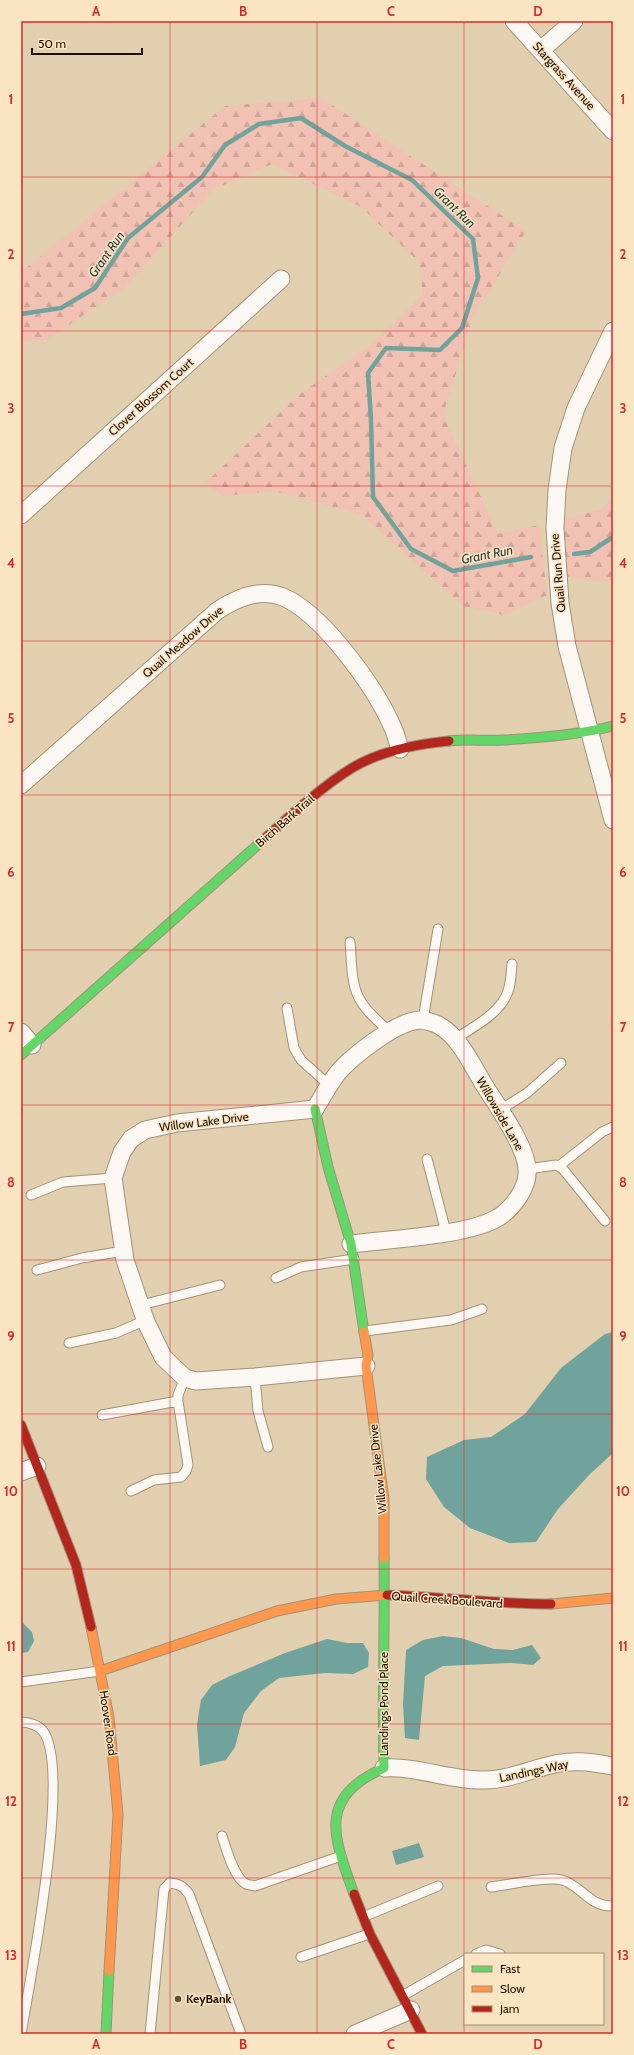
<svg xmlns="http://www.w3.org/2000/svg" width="634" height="2055" font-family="Cabin,sans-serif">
<defs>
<pattern id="forest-firs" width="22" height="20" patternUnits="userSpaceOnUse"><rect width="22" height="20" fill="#f1c1b3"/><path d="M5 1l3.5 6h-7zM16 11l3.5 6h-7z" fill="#cea598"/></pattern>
</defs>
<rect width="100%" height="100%" fill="#e2cfb0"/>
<path fill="url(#forest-firs)" d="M321,98L526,231L473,318L443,415L498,534L539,525L547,595L504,615L463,606L360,514L273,491L223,496L205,483L300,394L372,344L423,294L419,262L361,207L272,164L214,189L123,289L46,340L21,341V269H25L225,106Z
M613,498V578L607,582L563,577L564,519L600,510Z"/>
<path fill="#6fa39c" d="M613,1332V1453L590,1474L558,1509L536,1542L509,1543L470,1528L444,1507L426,1479L427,1457L464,1440L491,1437L525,1414L561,1368L605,1334Z
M21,1621L32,1632L34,1641L28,1652L21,1653Z
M443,1636L461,1638L494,1649L513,1650L532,1645L541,1658L533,1665L512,1663L443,1666L425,1676L419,1740L405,1738L403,1704L406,1650L423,1640Z
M327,1639L347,1643H363L369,1653L368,1667L353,1674L325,1673L279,1678L261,1691L244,1713L235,1747L226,1760L200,1766L197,1726L199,1711L201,1700L212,1685L230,1676L285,1653Z
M419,1843L424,1857L396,1865L392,1851Z"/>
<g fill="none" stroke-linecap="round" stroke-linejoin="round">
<path stroke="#6fa39c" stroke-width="4.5" d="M21,314L61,308L95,288L128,238L202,177L225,145L259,124L301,118L345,146L412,180L473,239L478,278L462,328L440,350L386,348L368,373L371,420L373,497L411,549L453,571L531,557
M574,554L590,552L613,537"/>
<g stroke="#a19279" stroke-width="11">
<path id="lane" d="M350,942C352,961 350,986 362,1003C369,1014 380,1023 390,1032
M287,1008L294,1048L301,1060L330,1086
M423,1020L438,929
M455,1039C472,1028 495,1016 505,998C511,988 511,975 512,964
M500,1110L527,1093L561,1063
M427,1159L446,1232
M559,1166L602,1132L613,1127
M527,1169L556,1165L562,1168L605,1221
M31,1195L63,1182L113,1178
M37,1270L82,1258L123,1251
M276,1278L301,1267L354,1259
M141,1305L220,1285
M365,1331L451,1320L482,1309
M69,1343L116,1333L146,1320
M255,1377L258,1411L268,1447
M102,1415L178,1401
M131,1491L154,1480L181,1477L186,1471L188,1465L178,1401V1395L185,1378
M21,1682L100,1671
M21,1722C28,1722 38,1725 43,1731C72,1769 30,1980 21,2034
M222,1836C226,1848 234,1878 246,1884C248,1885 252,1885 255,1886L341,1856
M491,1887C508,1885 547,1876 562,1880C581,1885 589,1907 613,1906
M363,1917L438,1886
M476,1954L486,1950L500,1954
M301,1957L369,1934
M404,1995L465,1960
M150,2034L164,1889L170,1883C179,1884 183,1886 189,1894L241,2034"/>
</g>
<g stroke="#a19279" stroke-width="19">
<path id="street" d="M514,21L613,131
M541,50L574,21
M613,331L576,408L563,448L557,490L555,528L560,603L567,646L613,820
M21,515L281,279
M21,785L217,611C236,598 260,588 283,597C322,613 375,687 392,726C396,733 397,741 400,749
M21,1032L32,1045
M351,1244C389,1239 469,1236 499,1217C514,1207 529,1186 527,1169C526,1147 500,1110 488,1091C474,1070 462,1039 440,1026C435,1023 425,1020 420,1020C397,1021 357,1053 341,1069C331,1080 323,1096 315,1109L177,1123L145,1130L131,1139L122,1152L113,1178L125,1260L146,1322L163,1357L185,1378L196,1381L255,1377L366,1366
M21,1472L37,1466
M384,1768C417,1766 448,1780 481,1780C507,1781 530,1769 555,1764C575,1759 594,1763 613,1766
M355,2034L411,2010"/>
</g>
<g stroke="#a19279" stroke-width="11">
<path id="fast" d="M449,741C467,739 485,741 504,740C540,738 578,735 613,726
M21,1055L262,841
M315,1109L328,1167L351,1244L364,1332
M354,1894C334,1838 316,1798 384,1768C382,1698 385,1628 384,1558
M106,2034L109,1971"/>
</g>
<g stroke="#a19279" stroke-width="11">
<path id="slow" d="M364,1332L368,1355L366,1366L384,1500V1558
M551,1604L613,1598
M91,1627L109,1717L118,1814L109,1971
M100,1671L277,1611L336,1599L387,1595"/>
</g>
<g stroke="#a19279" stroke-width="11">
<path id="jam" d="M262,841C289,817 321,787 352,768C380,751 417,744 449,741
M21,1425L76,1565L91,1627
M387,1595C442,1597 496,1604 551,1604
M354,1894L370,1934L422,2034"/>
</g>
<use href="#lane" stroke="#fbf8f3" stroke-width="9"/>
<use href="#street" stroke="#fbf8f3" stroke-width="17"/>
<use href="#fast" stroke="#63d668" stroke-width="9"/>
<use href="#slow" stroke="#ff974d" stroke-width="9"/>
<use href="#jam" stroke="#b3261e" stroke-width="9"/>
</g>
<path fill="none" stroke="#d62828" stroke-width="1" stroke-opacity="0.55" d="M170,21V2034M317,21V2034M464,21V2034M21,177H613M21,331H613M21,486H613M21,641H613M21,795H613M21,950H613M21,1105H613M21,1260H613M21,1414H613M21,1569H613M21,1724H613M21,1878H613"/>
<circle fill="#61523e" stroke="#fae4c2" stroke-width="1.5" cx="178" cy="1999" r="4"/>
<g text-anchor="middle" stroke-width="3" stroke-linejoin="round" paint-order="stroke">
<g font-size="12" fill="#1c0f00" stroke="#fae4c2">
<text transform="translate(564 76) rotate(48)" y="4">Stargrass Avenue</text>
<text transform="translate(151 397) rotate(-42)" y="4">Clover Blossom Court</text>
<text transform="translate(558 573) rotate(-95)" y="4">Quail Run Drive</text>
<text transform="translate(183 642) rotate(-41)" y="4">Quail Meadow Drive</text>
<text transform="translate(285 821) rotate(-41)" y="4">Birch Bark Trail</text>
<text transform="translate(500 1114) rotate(60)" y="4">Willowside Lane</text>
<text transform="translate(204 1122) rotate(-7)" y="4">Willow Lake Drive</text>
<text transform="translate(378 1469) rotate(-96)" y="4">Willow Lake Drive</text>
<text transform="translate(447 1600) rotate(4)" y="4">Quail Creek Boulevard</text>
<text transform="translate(384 1704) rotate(-90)" y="4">Landings Pond Place</text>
<text transform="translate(108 1723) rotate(82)" y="4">Hoover Road</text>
<text transform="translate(534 1771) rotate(-12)" y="4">Landings Way</text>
</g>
<g font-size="12" font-weight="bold" fill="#1c0f00" stroke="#fae4c2" text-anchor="start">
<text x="186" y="2003">KeyBank</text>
</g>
<g font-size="13" font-style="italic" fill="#284243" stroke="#fae4c2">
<text transform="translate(455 207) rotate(44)" y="5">Grant Run</text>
<text transform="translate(106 254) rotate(-55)" y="5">Grant Run</text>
<text transform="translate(487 554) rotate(-11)" y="5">Grant Run</text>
</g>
</g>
<rect width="634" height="2055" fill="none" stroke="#fae4c2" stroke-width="44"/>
<rect x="464" y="1953" width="140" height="72" fill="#fae4c2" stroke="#a18f74"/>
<rect x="472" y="1966" width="20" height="6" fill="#63d668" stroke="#a18f74"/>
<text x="500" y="1973" font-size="12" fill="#1c0f00">Fast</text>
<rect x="472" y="1986" width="20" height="6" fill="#ff974d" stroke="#a18f74"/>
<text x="500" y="1993" font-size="12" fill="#1c0f00">Slow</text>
<rect x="472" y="2006" width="20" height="6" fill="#b3261e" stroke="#a18f74"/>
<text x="500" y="2013" font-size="12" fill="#1c0f00">Jam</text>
<path d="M32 48v6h110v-6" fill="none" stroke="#1c0f00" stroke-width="2"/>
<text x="38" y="48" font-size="12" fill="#1c0f00" stroke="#fae4c2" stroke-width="3" paint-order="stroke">50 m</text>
<rect x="22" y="22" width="590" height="2011" fill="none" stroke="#d62828" stroke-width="1.5"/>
<g font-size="13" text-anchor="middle" font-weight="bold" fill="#d62828">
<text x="96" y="16">A</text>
<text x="243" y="16">B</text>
<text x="391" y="16">C</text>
<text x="538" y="16">D</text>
<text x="11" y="104">1</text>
<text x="623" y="104">1</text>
<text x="11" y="259">2</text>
<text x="623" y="259">2</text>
<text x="11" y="413">3</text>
<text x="623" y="413">3</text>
<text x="11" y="568">4</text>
<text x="623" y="568">4</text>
<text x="11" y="723">5</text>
<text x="623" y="723">5</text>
<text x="11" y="877">6</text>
<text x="623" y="877">6</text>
<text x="11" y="1032">7</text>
<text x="623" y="1032">7</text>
<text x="11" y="1187">8</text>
<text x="623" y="1187">8</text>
<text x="11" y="1341">9</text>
<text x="623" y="1341">9</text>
<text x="11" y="1496">10</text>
<text x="623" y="1496">10</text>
<text x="11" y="1651">11</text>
<text x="623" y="1651">11</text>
<text x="11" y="1806">12</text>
<text x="623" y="1806">12</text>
<text x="11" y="1960">13</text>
<text x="623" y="1960">13</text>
<text x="96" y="2049">A</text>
<text x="243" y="2049">B</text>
<text x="391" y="2049">C</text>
<text x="538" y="2049">D</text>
</g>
</svg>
